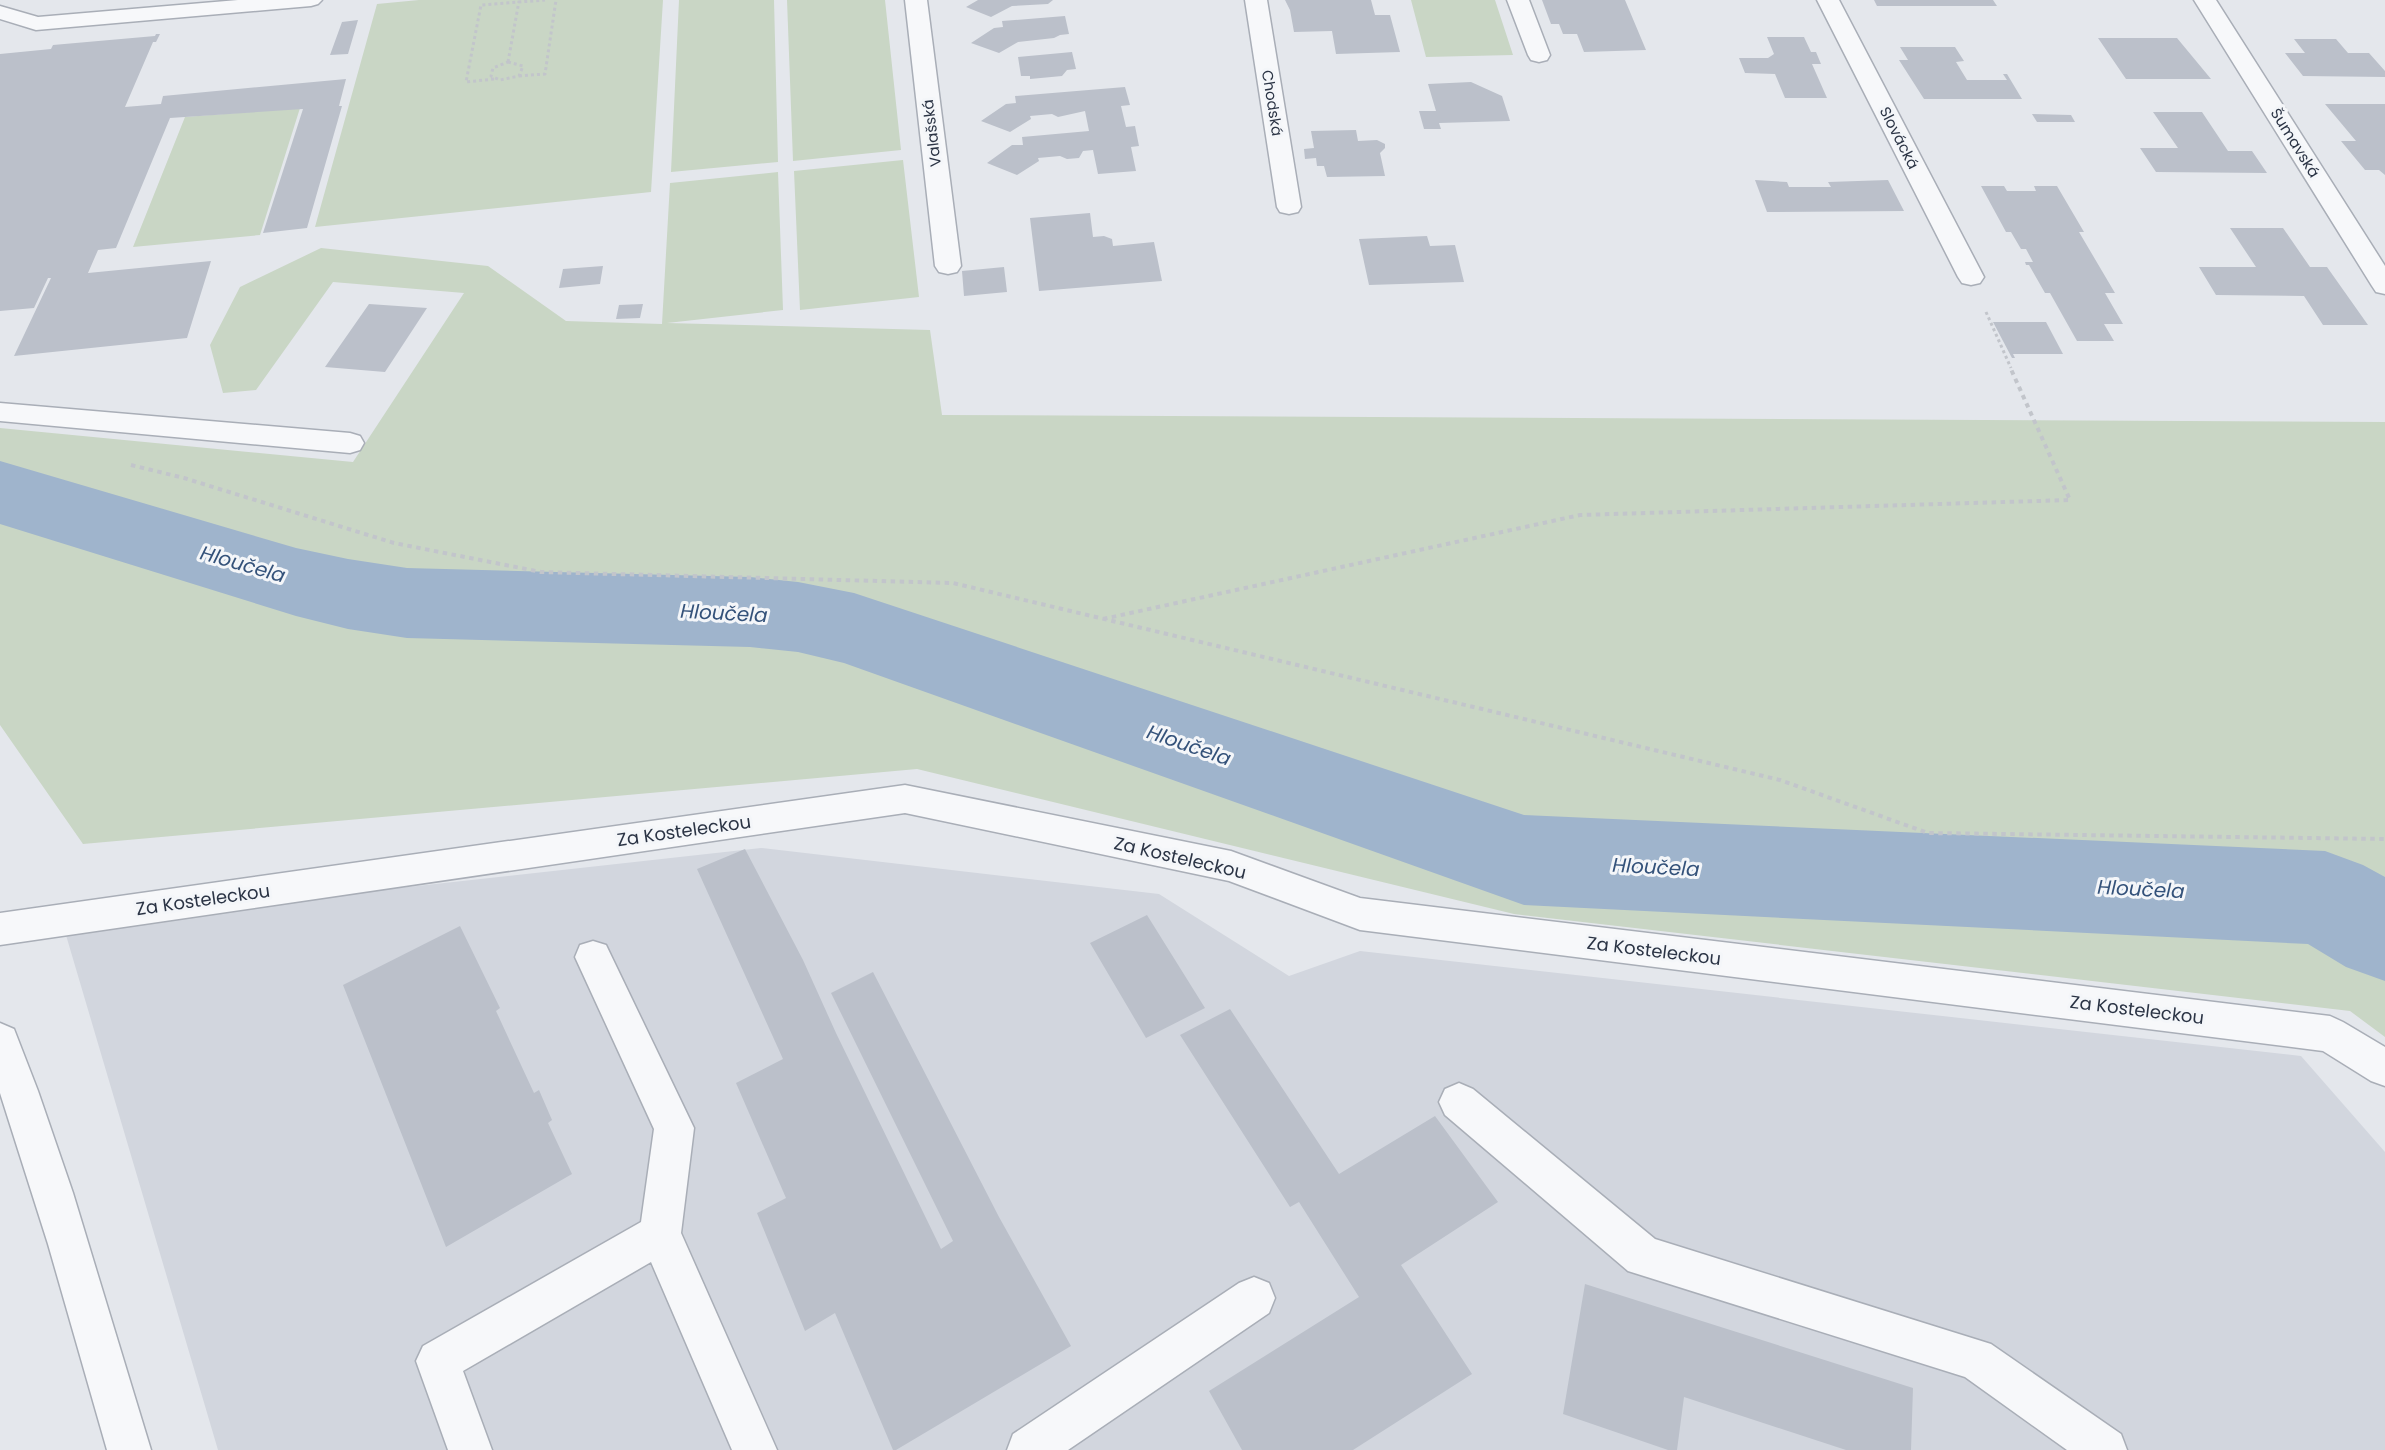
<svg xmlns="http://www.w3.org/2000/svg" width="2385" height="1450" font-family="Poppins,sans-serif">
<rect width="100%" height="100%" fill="#e4e7ec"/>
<path fill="#d2d6de" d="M761,848L1159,894L1289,976L1360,951L2301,1056L2385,1152V1450H218L63,925Z"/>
<path fill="#c9d6c5" d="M419,0H663L651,192L315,227L377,4Z
M679,0H774L778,162L671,172Z
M787,0H885L901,150L793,161Z
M1411,0H1495L1513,55L1426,57Z
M300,108L260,235L133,247L185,117Z
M903,160L919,297L800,310L794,171Z
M778,172L783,310L667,323L930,330L942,415L2385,422V1037L2350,1011L1514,914L917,769L83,844L0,725V428L353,462L464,293L333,282L256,390L223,393L210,345L240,287L321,248L488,266L566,321L662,324L670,183Z"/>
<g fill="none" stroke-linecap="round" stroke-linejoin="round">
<path fill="#9fb4cc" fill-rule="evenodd" d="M0,461L296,548L348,559L407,568L750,577L798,582L854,593L1524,815L2325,851L2363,865L2385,877V981L2346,967L2308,944L1524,905L844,663L798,652L750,647L407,638L348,629L296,616L0,524Z"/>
</g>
<path fill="#bbc0ca" d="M978,0H1053L1048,4L1012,6L991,17L966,7Z
M1285,0H1371L1375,15H1390L1400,52L1336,54L1332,31L1294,32L1290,10Z
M1542,0H1625L1646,50L1584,52L1577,34H1563L1559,24H1551Z
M1874,0H1993L1997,6H1877Z
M1065,16L1069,34L1060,35L1054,38L1018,42L999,53L971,43L994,28L1003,27L1002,21Z
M358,20L348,54L330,55L342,22Z
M156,34H160L156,42H153L125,107L161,104L163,96L346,79L339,106H342L307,228L263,233L303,109L170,118L116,248L98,250L88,273L211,261L187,338L14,356L51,278H48L34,308L0,311V54L51,49L53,45L155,36Z
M1767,37H1804L1811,52H1816L1821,64H1812L1827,98H1785L1775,74L1745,73L1739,58H1768L1774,54Z
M2098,38H2177L2211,79H2126Z
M2294,39H2336L2348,53H2369L2385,71V77L2303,76L2285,53H2305Z
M1900,47H1955L1964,61L1956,62L1967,80H2007L2003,74H2007L2022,99H1924L1899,60H1908Z
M1072,52L1076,69L1067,70L1062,76L1030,79V76H1021L1018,57Z
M1471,82L1502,96L1510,121L1439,123L1441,129H1424L1419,111H1436L1428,84Z
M1125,87L1130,105L1121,106L1126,127L1135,126L1139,146L1131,147L1136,171L1098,174L1093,150L1083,151L1079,158L1067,159L1060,156L1038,158L1039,161L1017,175L987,163L1012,145H1023L1022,137L1089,131L1085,111L1058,117L1052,114L1030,116L1031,119L1010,132L981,121L1006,104L1016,103L1015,96Z
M2325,104H2385V175L2379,170H2365L2341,141H2356Z
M2153,112H2202L2228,151H2252L2267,173L2156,172L2140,148H2178Z
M2032,114L2071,115L2075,122H2037Z
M1356,130L1358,141L1377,140L1385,144V148L1380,153L1385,176L1327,177L1324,166H1317L1316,158L1305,159L1304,149L1314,148L1311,131Z
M1755,180L1787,182L1789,187H1831L1828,182L1888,180L1904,211L1767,212Z
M1981,186H2004L2007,191H2036L2034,186H2057L2084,232H2079L2115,293H2105L2123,324H2104L2114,341H2077L2050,293H2045L2029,265H2026L2025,262H2033L2026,249H2021L2011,232H2006Z
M1090,213L1093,237L1104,236L1112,239L1113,246L1154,242L1162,281L1039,291L1030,218Z
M2230,228H2283L2310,267H2327L2368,325H2323L2304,296L2216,295L2199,267H2256Z
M1427,236L1430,246L1455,245L1464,282L1369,285L1359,239Z
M603,266L600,284L559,288L563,269Z
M1004,267L1007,292L964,296L962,271Z
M369,304L427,308L385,372L325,367Z
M643,304L640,318L616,319L619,305Z
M1993,322H2046L2063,354H2013L2015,358H2012Z
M745,849L803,960L836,1033L941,1249L953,1241L831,993L873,972L999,1217L1071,1346L896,1450H893L835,1313L805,1331L757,1213L786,1198L736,1083L783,1059L697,869Z
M1147,915L1205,1008L1146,1038L1090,943Z
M460,926L500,1008L496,1011L534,1093L539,1090L552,1120L548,1123L572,1174L446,1247L343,985Z
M1230,1009L1339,1174L1435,1116L1498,1202L1401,1265L1472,1374L1353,1450H1242L1209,1391L1359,1297L1299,1202L1290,1207L1180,1035Z
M1585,1284L1913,1388L1911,1450H1846L1684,1397L1677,1450H1668L1563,1414Z"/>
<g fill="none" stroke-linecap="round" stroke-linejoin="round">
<g stroke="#a9aeb7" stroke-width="3">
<path id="minor" d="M238,0H322L318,4L311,6L36,30L0,19V6L38,17Z
M905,0H927L961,266L957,272L948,274L939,272L935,266Z
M1245,0H1267L1301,207L1298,212L1289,214L1280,212L1277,207Z
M1507,0H1529L1550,55L1547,60L1539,62L1531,60L1528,55Z
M1817,0H1839L1984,277L1980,283L1971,285L1962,283L1958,277Z
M2194,0H2216L2385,266V294L2376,292L2372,286Z
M0,403L350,433L360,436L364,443L360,450L350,453L0,421Z
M905,785L1231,851L1360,898L2330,1016L2343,1022L2385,1047V1086L2371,1081L2323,1051L1360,930L1229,881L905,813L0,945V913Z
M593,941L606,945L694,1128L681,1233L777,1450H732L651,1262L463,1371L492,1450H448L416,1361L423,1346L641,1222L654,1129L575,957L580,945Z
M0,1023L14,1029L38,1091L73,1193L151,1450H107L48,1244L0,1093Z
M1459,1083L1473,1089L1655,1239L1991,1344L2121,1434L2127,1450H2067L1965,1377L1628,1271L1445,1115L1439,1102L1445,1089Z
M1254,1277L1269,1283L1275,1298L1269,1313L1068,1450H1007L1013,1434L1239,1283Z"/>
</g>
<path stroke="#c2c5cb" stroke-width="3" stroke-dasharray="3 3" stroke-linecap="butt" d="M508,62L523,66L519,76L500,80L491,76L493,68Z
M508,62L519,1
M519,76L545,74L556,0
M494,79L466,82L481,5L545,0
M1986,312L2011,368"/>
<path stroke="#c2c5cb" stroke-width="4" stroke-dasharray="4.5 4.5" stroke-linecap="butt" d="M131,465L184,478L394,543L541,572L953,583L1780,780L1928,833L2385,839
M1103,619L1580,515L2070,500L2010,367"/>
<use href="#minor" fill="#f7f8fa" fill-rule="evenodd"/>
</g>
<g text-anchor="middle" stroke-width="6" stroke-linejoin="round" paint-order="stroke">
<g font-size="15" fill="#2b3445" stroke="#f4f6f9">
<text transform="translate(1272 103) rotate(81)" y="5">Chodská</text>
<text transform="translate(932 133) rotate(-97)" y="5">Valašská</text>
<text transform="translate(1899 138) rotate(63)" y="5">Slovácká</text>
<text transform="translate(2295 143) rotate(58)" y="5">Šumavská</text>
</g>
<g font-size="18" fill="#2b3445" stroke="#f4f6f9">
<text transform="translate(684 831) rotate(-8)" y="6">Za Kosteleckou</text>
<text transform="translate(1180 858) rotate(13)" y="6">Za Kosteleckou</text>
<text transform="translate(203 900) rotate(-8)" y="6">Za Kosteleckou</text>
<text transform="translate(1654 951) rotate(7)" y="6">Za Kosteleckou</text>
<text transform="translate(2137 1010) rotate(7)" y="6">Za Kosteleckou</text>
</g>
<g font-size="20" font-style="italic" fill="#34527a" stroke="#f4f6f9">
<text transform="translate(243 564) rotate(16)" y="7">Hloučela</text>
<text transform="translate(724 613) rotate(3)" y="7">Hloučela</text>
<text transform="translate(1189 745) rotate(19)" y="7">Hloučela</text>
<text transform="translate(1656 867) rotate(3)" y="7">Hloučela</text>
<text transform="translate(2141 889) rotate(3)" y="7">Hloučela</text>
</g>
</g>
</svg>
